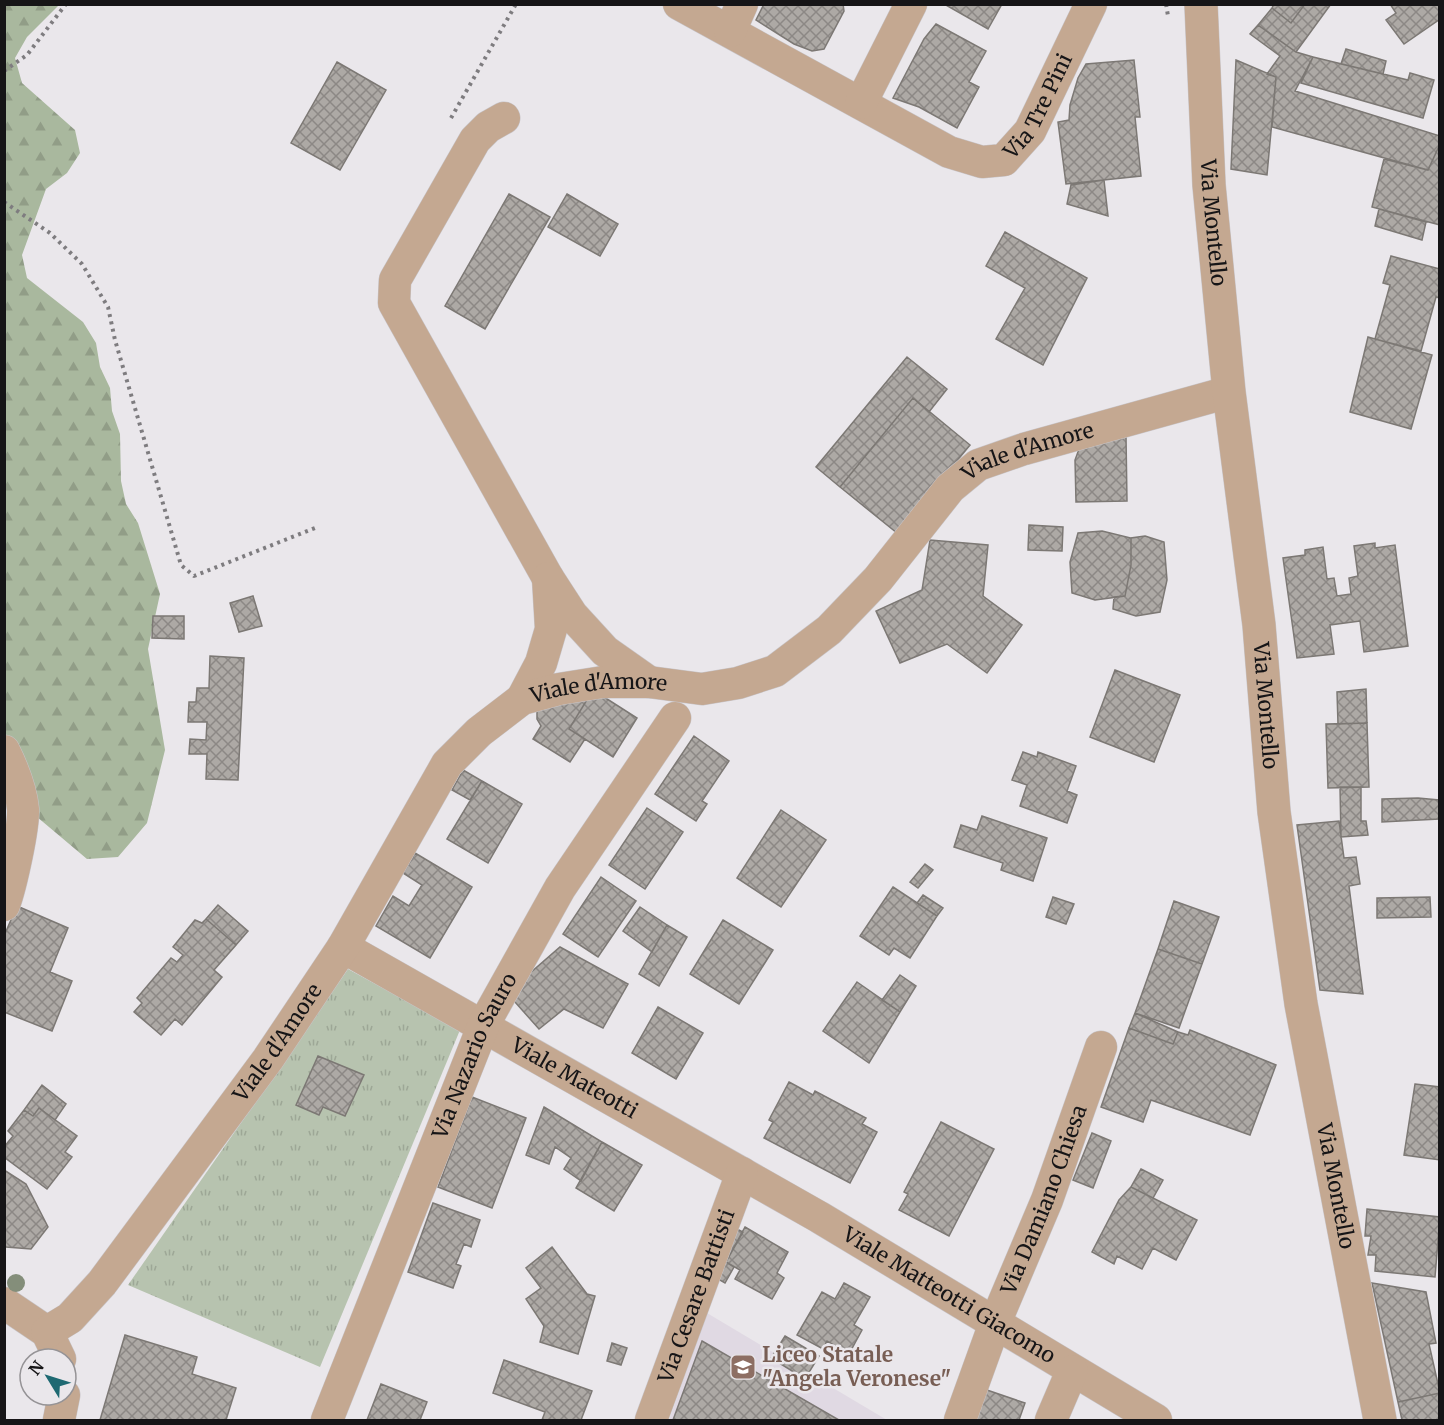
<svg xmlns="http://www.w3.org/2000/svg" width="1444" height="1425" font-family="Merriweather,serif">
<defs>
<pattern id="grass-tufts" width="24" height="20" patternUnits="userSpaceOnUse" patternTransform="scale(1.5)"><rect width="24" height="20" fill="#b7c3af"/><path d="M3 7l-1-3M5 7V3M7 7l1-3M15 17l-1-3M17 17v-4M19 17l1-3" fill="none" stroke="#9da796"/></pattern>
<pattern id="forest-firs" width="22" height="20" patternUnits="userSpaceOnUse" patternTransform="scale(1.5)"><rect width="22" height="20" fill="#a9b89e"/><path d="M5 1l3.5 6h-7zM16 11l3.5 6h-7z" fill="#919d87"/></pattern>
<pattern id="building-cross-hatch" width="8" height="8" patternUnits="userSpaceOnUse" patternTransform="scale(1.5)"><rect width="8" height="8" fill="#ada9a5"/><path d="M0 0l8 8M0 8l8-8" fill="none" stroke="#8c8885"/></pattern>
</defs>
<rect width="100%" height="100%" fill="#eae7eb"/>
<path fill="#e0d9e3" d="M707,1313L887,1420H669Z"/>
<path fill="url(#grass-tufts)" d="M348,969L460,1030L320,1367L128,1285Z"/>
<path fill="url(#forest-firs)" d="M5,5H59L27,37L15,58L22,83L75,130L80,153L67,173L46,189L22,255L27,278L83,322L96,343L100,367L110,388L112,411L120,434L121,481L126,504L138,523L160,594L148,649L165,750L147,823L118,857L87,859L5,790Z"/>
<path fill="url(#building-cross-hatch)" stroke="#7c7874" stroke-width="1.5" d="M764,4H843L844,11L824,49L812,51L794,44L756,20Z
M944,4H1002L988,29Z
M1274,4H1305L1291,23L1272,8Z
M1305,4H1331L1296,52L1258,25L1272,8L1291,23Z
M1390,4H1440V19L1404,44L1386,20L1396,13Z
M936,24L986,51L969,82L979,87L957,128L919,107L893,98L924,39Z
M1258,25L1296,52L1313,57L1295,91L1440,136V144L1428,170L1272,127L1276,77L1267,74L1280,56L1250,34Z
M1346,49L1386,61L1383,74L1341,64Z
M1313,57L1408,80L1410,73L1434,80L1423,118L1301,83Z
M1134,60L1140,117H1135L1141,176L1066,184L1058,122L1069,120L1070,105L1078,78L1086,64Z
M1236,60L1276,77L1267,175L1231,169Z
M337,62L386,90L340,170L291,143Z
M1440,144V225L1372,207L1384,159L1428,170Z
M1104,180L1108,216L1067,204L1071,185Z
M509,194L550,217L485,329L445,306Z
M567,194L618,224L600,256L548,227Z
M1379,209L1426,222L1422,240L1375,226Z
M1005,232L1087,278L1043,365L996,339L1025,288L986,266Z
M1391,256L1440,269V298L1436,297L1421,351L1375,339L1390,285L1383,283Z
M1368,337L1432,355L1411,429L1350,412Z
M907,357L947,389L929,412L913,398L840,487L816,467Z
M913,398L970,445L897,533L840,487Z
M1126,436L1127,501L1076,502L1075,460L1079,449Z
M1029,525L1063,527L1062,551L1028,550Z
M1102,531L1131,538V565L1125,596L1095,600L1072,593L1070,562L1078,533Z
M1145,536L1164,542L1167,580L1160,612L1136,616L1113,609L1114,597L1125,596L1131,565V538Z
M930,540L988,545L983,596L1022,625L987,673L947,644L900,663L876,611L922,590Z
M1375,543V548L1395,545L1408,646L1364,652L1360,621L1330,625L1334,654L1297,658L1283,558L1305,555V550L1323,547L1327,579L1334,578L1337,596L1351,594L1349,578L1358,576L1354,546Z
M253,596L262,626L239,632L230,603Z
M153,616H184V639L152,638Z
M210,656L244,658L238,780L206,779L207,754H189L190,739L206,740L207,722H188L189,702H196L197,688H209Z
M1115,670L1180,695L1154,762L1090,737Z
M1366,689L1367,723L1338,724L1337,692Z
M593,690L569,729L585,739L570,762L533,739L541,726L537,719V712L542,707Z
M593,690L637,718L613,757L569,729Z
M1367,723L1369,787L1328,788L1326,724Z
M694,736L729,761L702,801L707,804L696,821L655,794Z
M1023,752L1037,757L1038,752L1076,766L1067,791L1077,795L1067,823L1020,806L1027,785L1012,780Z
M463,770L482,781L470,800L452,790Z
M482,781L522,804L488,863L447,839Z
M1340,787H1361V821H1366L1368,835L1341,837Z
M1418,798L1439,800V819L1382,822V799Z
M647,808L683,832L645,889L609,865Z
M781,810L826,840L781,907L737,878Z
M982,816L1047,838L1033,881L1001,870L1003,863L954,847L961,825L977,830Z
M1339,821L1344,858L1356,857L1360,884L1349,886L1363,994L1320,990L1297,825Z
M415,853L472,887L430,958L376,926L393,896L409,906L422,885L403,873Z
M925,864L933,870L918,888L910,882Z
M601,877L636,901L598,957L563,934Z
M893,887L937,916L910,958L894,948L889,955L860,936Z
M923,895L943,908L937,916L917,903Z
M1053,897L1074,904L1066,924L1046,917Z
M1430,897L1431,917L1377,918V898Z
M1174,901L1219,917L1202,964L1158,949Z
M218,905L248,931L236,945L206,919Z
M17,906L68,928L50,972L72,981L52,1031L4,1012V936Z
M640,907L667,925L652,952L623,931Z
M206,919L236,945L214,970L222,977L182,1025L175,1019L161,1035L134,1012L142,1003L137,998L171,958L177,962L183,955L173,947L195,920L202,923Z
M723,920L773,950L739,1004L690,974Z
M667,925L687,937L659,986L639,974Z
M560,947L628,984L603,1028L564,1009L539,1029L507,993Z
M1158,949L1202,964L1179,1028L1135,1013Z
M900,975L916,986L900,1012L882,1000Z
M857,982L900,1012L869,1063L823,1031Z
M658,1007L703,1033L676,1079L632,1053Z
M1135,1013L1178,1032L1173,1044L1129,1028Z
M1129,1028L1173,1044L1178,1032L1188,1035L1190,1030L1276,1065L1250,1135L1151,1100L1143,1122L1101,1107Z
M318,1056L364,1075L345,1116L323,1107L319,1115L296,1105Z
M789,1082L813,1095L815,1091L866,1118L862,1124L877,1132L850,1183L764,1138L773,1122L769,1120Z
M1415,1084L1440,1087V1160L1404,1155Z
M42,1085L66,1104L55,1120L39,1108L33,1116L24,1110Z
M472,1097L526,1118L492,1208L438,1187Z
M544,1107L602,1142L581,1181L564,1169L571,1158L555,1147L549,1164L526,1155Z
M39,1108L77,1136L65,1152L72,1157L47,1189L4,1157V1147L13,1136L8,1131L24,1110L33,1116Z
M941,1122L994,1149L949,1236L899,1210L908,1194L904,1192Z
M1092,1133L1111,1141L1093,1188L1073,1180Z
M602,1142L642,1165L614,1211L576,1188Z
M1141,1169L1163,1180L1153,1198L1131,1187Z
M4,1170L26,1184L48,1227L31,1249L6,1247L4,1244Z
M1131,1187L1197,1220L1176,1260L1153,1248L1142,1269L1117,1256L1114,1264L1092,1252L1119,1200Z
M433,1203L480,1220L471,1247L464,1244L456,1264L461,1266L453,1288L408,1272Z
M1367,1209L1440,1217L1435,1277L1375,1271L1376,1255H1368L1371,1236H1365Z
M729,1225L743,1232L726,1262L734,1267L725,1283L711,1275Z
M745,1227L788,1252L777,1273L784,1278L772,1299L735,1279L740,1270L726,1262Z
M552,1247L587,1294L595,1296L578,1354L540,1342L544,1326L526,1299L541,1288L526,1268Z
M844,1283L870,1297L854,1325L862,1330L849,1354L827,1341L823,1349L797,1335L822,1292L835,1299Z
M1372,1283L1426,1292L1436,1343L1429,1344L1440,1393L1398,1402Z
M125,1335L197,1357L192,1374L236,1388L226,1420H100Z
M785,1336L819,1356L805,1379L771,1358Z
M702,1341L839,1420H673Z
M612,1343L627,1348L621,1365L607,1361Z
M504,1360L592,1391L581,1420H542L545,1412L493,1393Z
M381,1384L427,1402L420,1420H367Z
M984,1389L1025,1403L1019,1420H973Z
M1440,1393V1420H1402L1398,1402Z"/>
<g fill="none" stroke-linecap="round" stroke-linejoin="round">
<g stroke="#c8c5c9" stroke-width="33">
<g id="minor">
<path id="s1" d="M679,4L949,152L982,162L1004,160L1030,131L1091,4"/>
<path d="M730,31L742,4"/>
<path d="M861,103L911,4"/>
<path d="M504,118L488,127L475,140L395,280L394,303L548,578"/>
<path d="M522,699L541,663L551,629L548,578L572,615L605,651L649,682"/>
<path d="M4,751C13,769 21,789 23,809C24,827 11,886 4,905"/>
<path id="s2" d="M343,947L819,1217L1156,1420"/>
<path d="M4,1303L47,1332L60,1359"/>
<path id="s3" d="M47,1332L70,1318L102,1283L268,1059L343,947L447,764L479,732L522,699L559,689L603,682H649L702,689L738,683L775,671L829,630L878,579L950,488L978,465L1024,449L1229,392"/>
<path d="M59,1420L64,1395"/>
<path id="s4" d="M327,1420L484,1024L560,888L675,718"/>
<path id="s5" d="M651,1420L742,1173"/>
<path id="s6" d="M960,1420L995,1323L1047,1200L1101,1047"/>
<path d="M1051,1420L1072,1371"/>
</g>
</g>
<g stroke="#c8c5c9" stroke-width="34">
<g id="tertiary">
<path id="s7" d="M1201,4L1209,185L1229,392L1259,625L1274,812L1301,1004L1380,1420"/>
</g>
</g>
<path stroke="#7e7c7f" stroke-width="4" stroke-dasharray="3 4.5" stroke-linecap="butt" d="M1166,4L1168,16
M4,71L27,55L66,4
M451,118L516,4
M4,202L50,233L82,264L108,307L115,340L181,565L194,576L315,528"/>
<use href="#minor" stroke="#c4a891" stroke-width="32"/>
<use href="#tertiary" stroke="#c4a891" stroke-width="33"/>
</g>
<circle fill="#848e7a" cx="16" cy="1283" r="9"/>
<defs>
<g id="school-square" transform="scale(1.35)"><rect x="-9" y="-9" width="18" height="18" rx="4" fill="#8d6e63" stroke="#eae7eb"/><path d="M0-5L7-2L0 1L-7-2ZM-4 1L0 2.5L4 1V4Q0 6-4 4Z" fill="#fff"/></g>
</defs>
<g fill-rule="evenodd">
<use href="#school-square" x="743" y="1367"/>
</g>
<g text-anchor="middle" stroke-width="5" stroke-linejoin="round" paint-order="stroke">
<g font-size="21" fill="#161517" stroke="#eae7eb">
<text dy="7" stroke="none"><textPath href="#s1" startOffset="429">Via Tre Pini</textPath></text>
<text dy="7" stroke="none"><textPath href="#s7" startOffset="219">Via Montello</textPath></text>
<text dy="7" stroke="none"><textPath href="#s3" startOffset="1398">Viale d'Amore</textPath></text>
<text dy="7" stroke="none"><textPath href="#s3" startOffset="876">Viale d'Amore</textPath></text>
<text dy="7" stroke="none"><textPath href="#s7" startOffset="705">Via Montello</textPath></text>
<text dy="7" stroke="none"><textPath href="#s3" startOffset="372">Viale d'Amore</textPath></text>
<text dy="7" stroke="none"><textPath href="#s4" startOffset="393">Via Nazario Sauro</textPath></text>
<text dy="7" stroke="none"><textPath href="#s2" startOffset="266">Viale Mateotti</textPath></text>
<text dy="7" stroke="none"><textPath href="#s7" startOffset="1191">Via Montello</textPath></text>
<text dy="7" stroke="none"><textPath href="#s6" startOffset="236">Via Damiano Chiesa</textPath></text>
<text dy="7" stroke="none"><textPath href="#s5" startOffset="132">Via Cesare Battisti</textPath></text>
<text dy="7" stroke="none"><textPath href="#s2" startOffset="699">Viale Matteotti Giacomo</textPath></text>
</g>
<g font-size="21" font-weight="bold" fill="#785e54" stroke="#eae7eb" text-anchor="start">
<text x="762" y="1362">Liceo Statale<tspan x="762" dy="24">"Angela Veronese"</tspan></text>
</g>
</g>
<rect width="1444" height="1425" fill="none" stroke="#161517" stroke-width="12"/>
<g transform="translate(48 1377) rotate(308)"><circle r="28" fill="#eae7eb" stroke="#959396" stroke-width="1.5"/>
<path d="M0-4.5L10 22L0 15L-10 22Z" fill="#1e6972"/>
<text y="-9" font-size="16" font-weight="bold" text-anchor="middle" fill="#161517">N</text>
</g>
</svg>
